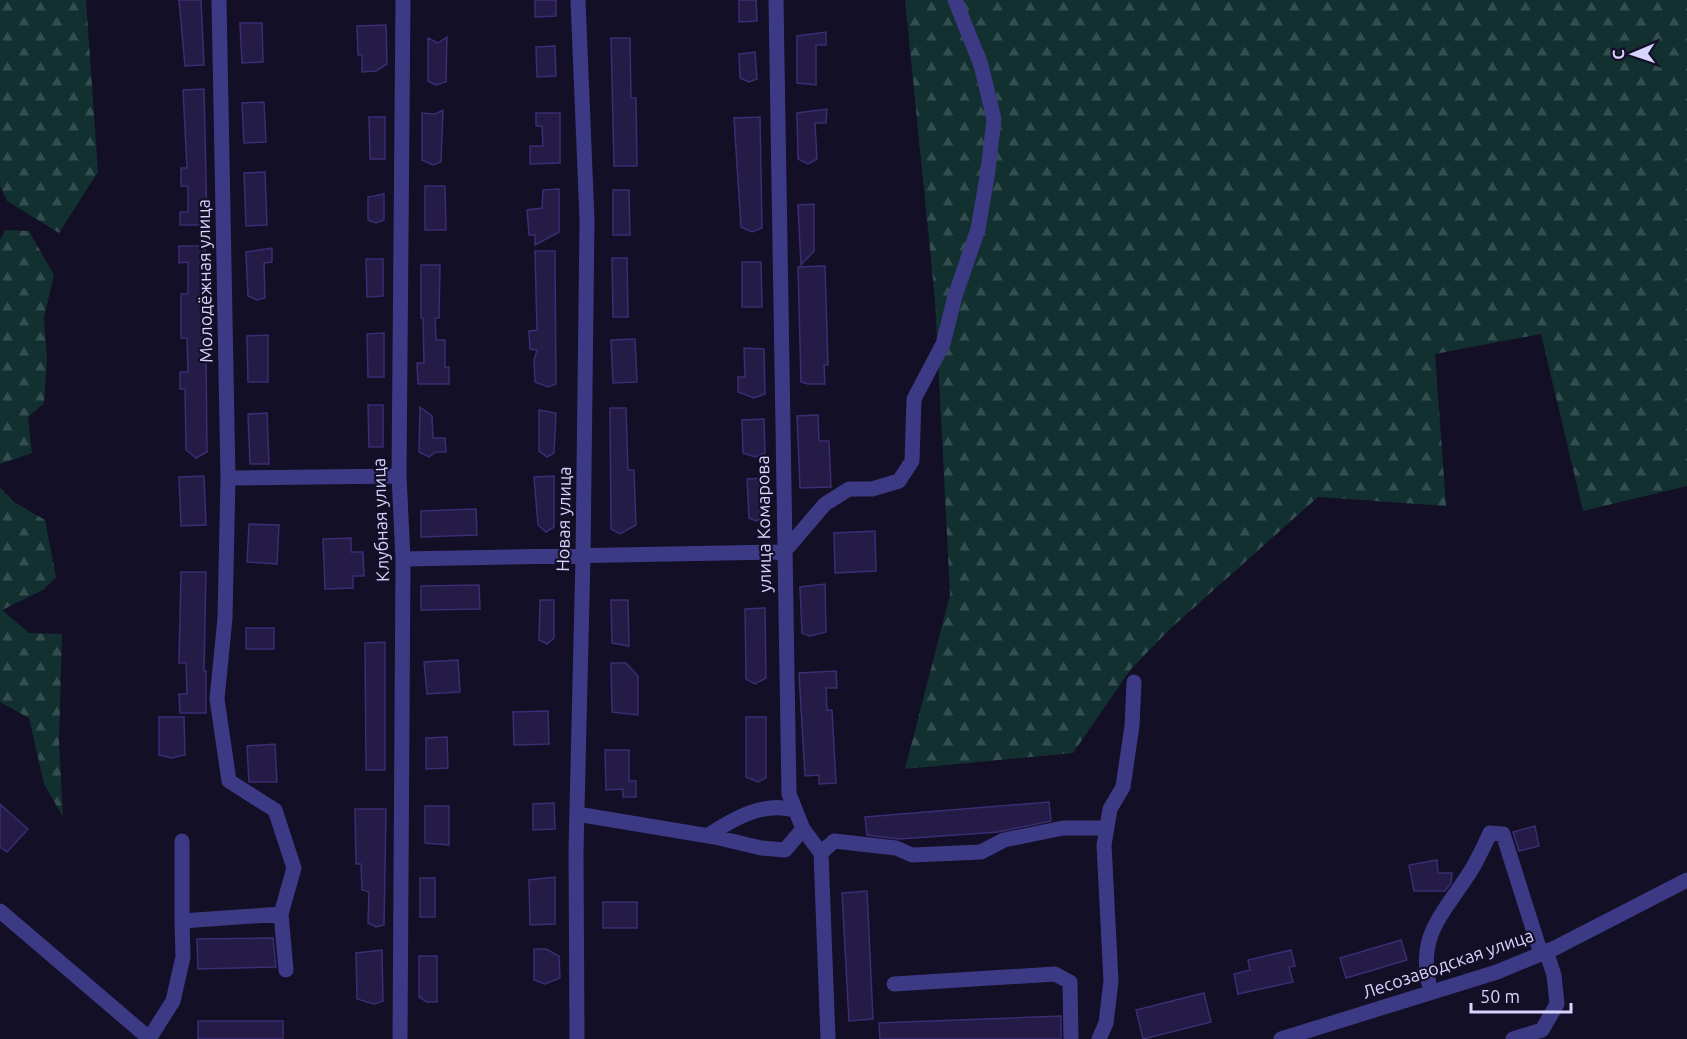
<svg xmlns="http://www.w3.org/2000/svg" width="1687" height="1039" font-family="Ubuntu,sans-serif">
<defs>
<pattern id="forest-firs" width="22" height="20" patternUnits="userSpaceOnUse" patternTransform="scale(1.5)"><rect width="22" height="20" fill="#12302f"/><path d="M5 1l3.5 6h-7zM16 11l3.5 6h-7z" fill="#344d4e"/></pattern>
</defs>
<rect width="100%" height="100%" fill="#130f26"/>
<path fill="url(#forest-firs)" d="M0,0H86L98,172L59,233L7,201L0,186Z
M905,0H1687V486L1583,511L1541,334L1435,354L1446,506L1318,497L1171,628L1131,669L1073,753L905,769L950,595L935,300Z
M5,230L29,231L54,275L44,317L47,359L44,403L28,417L32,453L0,464V240Z
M0,487L14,502L45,520L56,577L43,590L2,610L29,633L62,634L59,741L63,817L44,784L29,718L0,702Z"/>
<path fill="#241b47" stroke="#3b2d73" stroke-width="1.5" d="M179,0H201L204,65L185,66Z
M535,0H556V16L535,17Z
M739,0H756L757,21L739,22Z
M240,23H262L263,62L242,63Z
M386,25L387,64L376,71L362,72V55H358L357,26Z
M826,32V45H816V85L797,83V36Z
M447,37L446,82L436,85L428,81V38L438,43Z
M611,38H630L631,98H636L637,166H614Z
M555,46L556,76L537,77L536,47Z
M755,52L757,79L749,82L740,78L739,54Z
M204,89L207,225H180V212H188V186H181V168H187L183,90Z
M264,102L266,142L244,143L242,103Z
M827,109L826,123H815L817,159L808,164L798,159L797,113Z
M443,110L441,162L433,165L422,160V113L435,114Z
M536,113H560V163L530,164V146H543L542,126H536Z
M369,117H385V159H370Z
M760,117L762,228L752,232L741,227L734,118Z
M265,172L267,225L246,226L244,173Z
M425,186H445L446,230H425Z
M559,189V232L535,245V235H529L527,210L542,208L543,190Z
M613,190H629L630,235H613Z
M384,194V220L376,223L368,220V197Z
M814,204V251L801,265L798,205Z
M179,246H205L207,452L196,458L186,450L185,389H180V372H188L187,338H181V294H188V262L179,263Z
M272,248V262L264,263L265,298L257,300L248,296L246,252Z
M535,251H555L556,384L548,387L535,382L534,360L537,350L530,349L529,331L537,330Z
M612,258H627L628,317H613Z
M366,259H383V296L367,297Z
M742,262H761L762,307H742Z
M421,265H440L439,318H435L436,340H445V367H449V384H418L417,363H424L423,318H421Z
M825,266L828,365H824L825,384H808L801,382L798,267Z
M384,333V377H368L367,334Z
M268,335V382H248L247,336Z
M635,339L637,382L613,383L611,340Z
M744,348L764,349L765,394L754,398L738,392V377H745Z
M368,405H383V447H369Z
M420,407L432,416L433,438H445L446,452H436L429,457L419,452Z
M610,408H626L628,470H634L636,525L620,534L611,529Z
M539,410L556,413L554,453L547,457L539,451Z
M267,413L269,464H250L248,414Z
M818,415L819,441H829L831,487L800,488L797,416Z
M764,419L765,453L755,457L743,453L742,420Z
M204,476L206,525L181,526L179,477Z
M554,476V527L546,532L538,525L534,477Z
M763,478L765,517L756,521L749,518L747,479Z
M476,509L477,535L421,537V511Z
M249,524L279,525L277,564L247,562Z
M875,531L876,571L835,573L834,533Z
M351,538V552H363L364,576H353V588L325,589L323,539Z
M181,572H206L204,671H206V713H180L179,694H187L186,663H179Z
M825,584L826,632L810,636L802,633L800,587Z
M479,585L480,609L421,610V586Z
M540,600H554V638L547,644L539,640Z
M611,600H628L629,646L612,643Z
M765,608L766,678L755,684L746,679L745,609Z
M246,628H274V649H246Z
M385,642V770H366L365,643Z
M458,660L460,692L427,694L424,662Z
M611,663H626L638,676V715L612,712Z
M836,671L837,688H826L827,710H832L836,783L819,784V775L805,776L799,673Z
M548,711L549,744L514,745L513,712Z
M159,717H184L185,755L171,758L159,755Z
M746,717H766V778L758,782L746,777Z
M447,737L448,768L426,769V738Z
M275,744L277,782H249L247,746Z
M605,750H629V781H636V797H623V789L606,790Z
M1049,802L1051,821L998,832L899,839L867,835L865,817Z
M554,803L555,829L533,830V804Z
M0,804L28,829L7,852L0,847Z
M425,806H449V845L425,843Z
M355,809H386L384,925L376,927L368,923L369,892L362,890L361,864H356Z
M1535,826L1539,846L1519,851L1513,832Z
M1437,860L1438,873H1452L1451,883L1445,891H1414L1409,865Z
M555,877V924L530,925L529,880Z
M420,878H435V917H420Z
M867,891L873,1019L849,1021L842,893Z
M603,902H637V928H603Z
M273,938L276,967L198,969L197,939Z
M1401,940L1407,960L1346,978L1340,958Z
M534,949H546L559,956L560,978L545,984L534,980Z
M382,950L383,1001L374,1004L357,999L356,953Z
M1291,950L1295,966L1289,967L1293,982L1238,994L1234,974L1250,970L1248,960Z
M419,956H437V1002H427L419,997Z
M1204,993L1211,1022L1143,1039L1136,1010Z
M1061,1016V1039H880L879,1023Z
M198,1021H283V1039H198Z"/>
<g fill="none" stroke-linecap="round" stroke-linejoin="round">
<path stroke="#3d3a85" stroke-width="15" d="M219,0L228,478L225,618L217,699L229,781L275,810L294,868L281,914L286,970
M776,0L789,794L803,829L821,853L828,1039
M228,478L399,476
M403,559L784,552L825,504L849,489H872L899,481L912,461L914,399L943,344L955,296L978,229L988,171L994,119L981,65L955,0
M577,814L715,837L761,848L785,850L803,829
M707,836C733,819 763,801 794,810
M821,853L834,841L896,848L912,855L981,852L1004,840L1063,828H1107
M0,911L150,1039
M182,921V841
M894,984L1055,974L1070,982L1071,1039
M1431,992C1416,939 1439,919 1466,878C1476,864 1483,848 1490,833L1503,834L1541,954
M149,1039L173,1001L183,957L182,921L281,914
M400,1039L403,559L399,476L403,0
M577,1039L576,851L583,557L587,220L578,0
M1099,1039L1106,1023L1111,981L1104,845L1110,809L1123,787L1132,726L1134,682
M1281,1039L1497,972L1555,948L1687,880
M1513,1039L1542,1030L1557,1004L1554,975L1546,951"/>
</g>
<g text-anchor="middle" stroke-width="4.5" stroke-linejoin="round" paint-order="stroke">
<g font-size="18" fill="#d9d4ff" stroke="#130f26">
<text transform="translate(205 281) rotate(-91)" y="6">Молодёжная улица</text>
<text transform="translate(564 519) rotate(-89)" y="6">Новая улица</text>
<text transform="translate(381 520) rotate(-92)" y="6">Клубная улица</text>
<text transform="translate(764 524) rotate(-91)" y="6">улица Комарова</text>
<text transform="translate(1448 964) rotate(-19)" y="6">Лесозаводская улица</text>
</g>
</g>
<g transform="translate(1633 54) rotate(268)" stroke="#130f26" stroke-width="4.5" paint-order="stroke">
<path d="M0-4.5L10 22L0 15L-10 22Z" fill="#d9d4ff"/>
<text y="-9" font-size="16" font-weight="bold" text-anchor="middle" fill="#d9d4ff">С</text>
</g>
<path d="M1471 1003v9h100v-9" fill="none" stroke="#d9d4ff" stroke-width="3"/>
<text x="1480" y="1003" font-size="18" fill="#d9d4ff" stroke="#130f26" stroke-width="4.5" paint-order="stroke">50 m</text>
</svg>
